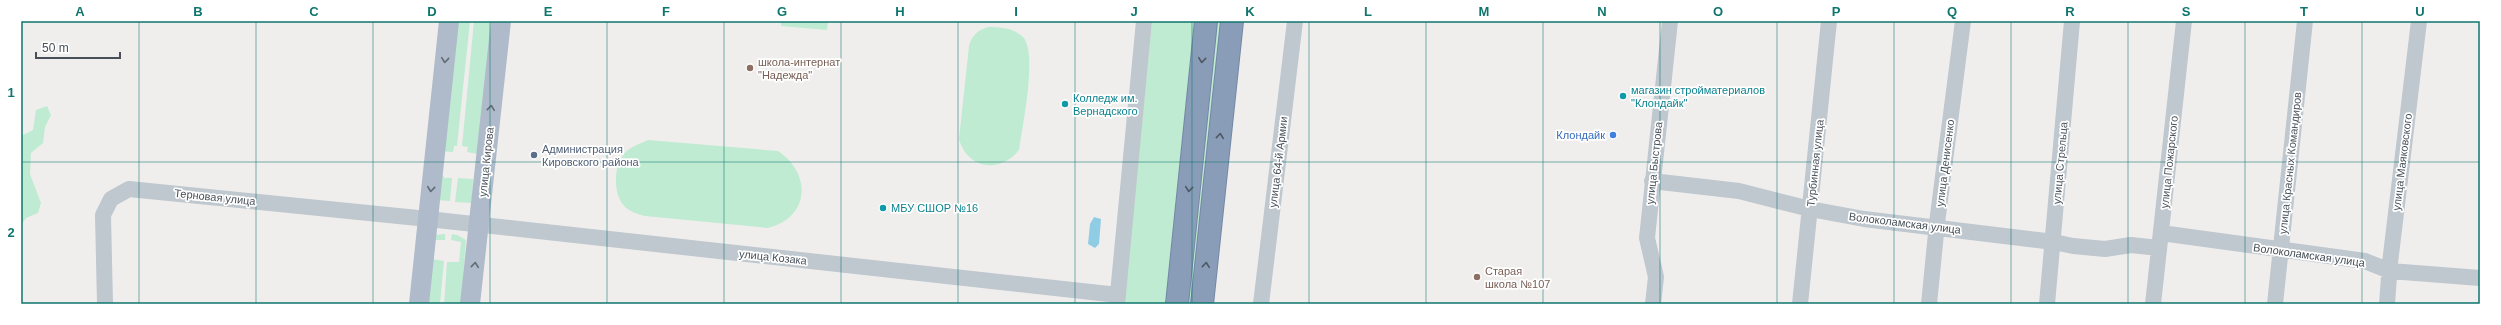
<svg xmlns="http://www.w3.org/2000/svg" width="2501" height="325" font-family="Arial,sans-serif">
<rect width="100%" height="100%" fill="#f0eeed"/>
<path fill="#bfebd2" d="M454,21H470L457,146H454L453,152L439,151Z
M474,21H492L478,154L467,152L468,147L462,146Z
M781,21H828L827,30L781,26Z
M1152,21H1198L1168,304H1124Z
M1216,21H1222L1192,304H1186Z
M988,27C1000,27 1014,28 1023,37C1038,52 1022,128 1019,150C1000,174 967,169 959,139L969,46C972,35 977,31 988,27Z
M47,106L51,115L45,127L43,143L31,153L30,174L41,203L38,213L26,218L21,225V136L33,130L36,110Z
M648,140L778,151C812,173 810,218 768,228L645,216C637,214 631,212 625,207C613,195 613,167 624,154C629,147 640,144 648,140Z
M442,175L445,178H452L450,201L435,200Z
M458,178L473,179L472,203L455,202Z
M445,234V240H434L432,259L444,261L440,304H423L434,235Z
M452,234L457,235L466,240L461,304H444L447,262H459L461,242L451,240Z"/>
<path fill="#8fcde5" d="M1094,217L1101,219L1099,244L1095,248L1088,244L1090,224Z"/>
<g fill="none" stroke-linecap="round" stroke-linejoin="round">
<g stroke="#7488a5" stroke-width="24">
<path id="highway" d="M1177,304L1206,21
M1202,304L1232,21"/>
</g>
<path stroke="#bfc7cf" stroke-width="16" d="M1652,181L1739,191L1810,209L1864,219L2054,242L2073,246L2105,249L2131,245L2159,248
M2161,233L2365,261L2390,271L2480,278
M105,304L103,215L111,199L129,189L428,219L1118,295
M1117,304L1144,21
M1261,304L1295,21
M1653,304L1656,277L1647,238L1670,21
M1800,304L1829,21
M1929,304L1937,223L1963,21
M2047,304L2072,21
M2153,304L2184,21
M2275,304L2305,21
M2387,304L2390,263L2419,21"/>
<path stroke="#afbbca" stroke-width="20" d="M419,304L449,21
M470,304L501,21"/>
<use href="#highway" stroke="#899db9" stroke-width="22"/>
</g>
<defs><path id="oneway-chevron" d="M-2-3.5L2.5 0L-2 3.5" fill="none" stroke-width="1.6" stroke-linecap="round" stroke-linejoin="round"/></defs>
<g stroke="#616b75">
<use href="#oneway-chevron" transform="translate(445 60) rotate(96)"/>
<use href="#oneway-chevron" transform="translate(491 108) rotate(-84)"/>
<use href="#oneway-chevron" transform="translate(431 189) rotate(96)"/>
<use href="#oneway-chevron" transform="translate(475 265) rotate(-84)"/>
</g>
<g stroke="#4e5863">
<use href="#oneway-chevron" transform="translate(1202 60) rotate(96)"/>
<use href="#oneway-chevron" transform="translate(1220 136) rotate(-84)"/>
<use href="#oneway-chevron" transform="translate(1189 189) rotate(96)"/>
<use href="#oneway-chevron" transform="translate(1206 265) rotate(-84)"/>
</g>
<path fill="none" stroke="#0f766e" stroke-width="1" stroke-opacity="0.55" d="M139,21V304M256,21V304M373,21V304M490,21V304M607,21V304M724,21V304M841,21V304M958,21V304M1075,21V304M1192,21V304M1309,21V304M1426,21V304M1543,21V304M1660,21V304M1777,21V304M1894,21V304M2011,21V304M2128,21V304M2245,21V304M2362,21V304M21,162H2480"/>
<g fill="#8d6e63" stroke="#fff" stroke-width="1.5">
<circle cx="750" cy="68" r="4"/>
<circle cx="1477" cy="277" r="4"/>
</g>
<g fill="#0f9aa8" stroke="#fff" stroke-width="1.5">
<circle cx="1623" cy="96" r="4"/>
<circle cx="1065" cy="104" r="4"/>
<circle cx="883" cy="208" r="4"/>
</g>
<circle fill="#3f7fe0" stroke="#fff" stroke-width="1.5" cx="1613" cy="135" r="4"/>
<circle fill="#5c6f8a" stroke="#fff" stroke-width="1.5" cx="534" cy="155" r="4"/>
<g text-anchor="middle" stroke-width="3.5" stroke-linejoin="round" paint-order="stroke">
<g font-size="11" fill="#785e54" stroke="#fff" text-anchor="start">
<text x="758" y="66">школа-интернат<tspan x="758" dy="13">"Надежда"</tspan></text>
<text x="1485" y="275">Старая<tspan x="1485" dy="13">школа №107</tspan></text>
</g>
<g font-size="11" fill="#0d838f" stroke="#fff" text-anchor="start">
<text x="1631" y="94">магазин стройматериалов<tspan x="1631" dy="13">"Клондайк"</tspan></text>
<text x="1073" y="102">Колледж им.<tspan x="1073" dy="13">Вернадского</tspan></text>
<text x="891" y="212">МБУ СШОР №16</text>
</g>
<g font-size="11" fill="#366cbe" stroke="#fff" text-anchor="end">
<text x="1605" y="139">Клондайк</text>
</g>
<g font-size="11" fill="#4e5e75" stroke="#fff" text-anchor="start">
<text x="542" y="153">Администрация<tspan x="542" dy="13">Кировского района</tspan></text>
</g>
<g font-size="11" fill="#475059" stroke="#fff">
<text transform="translate(486 162) rotate(-84)" y="4">улица Кирова</text>
<text transform="translate(1278 162) rotate(-83)" y="4">улица 64-й Армии</text>
<text transform="translate(2169 162) rotate(-84)" y="4">улица Пожарского</text>
<text transform="translate(2402 162) rotate(-83)" y="4">улица Маяковского</text>
<text transform="translate(1654 163) rotate(-84)" y="4">улица Быстрова</text>
<text transform="translate(1815 163) rotate(-84)" y="4">Турбинная улица</text>
<text transform="translate(1945 163) rotate(-83)" y="4">улица Денисенко</text>
<text transform="translate(2060 163) rotate(-85)" y="4">улица Стрельца</text>
<text transform="translate(2290 163) rotate(-84)" y="4">улица Красных Командиров</text>
<text transform="translate(215 197) rotate(6)" y="4">Терновая улица</text>
<text transform="translate(1905 223) rotate(7)" y="4">Волоколамская улица</text>
<text transform="translate(2309 255) rotate(8)" y="4">Волоколамская улица</text>
<text transform="translate(773 257) rotate(6)" y="4">улица Козака</text>
</g>
</g>
<rect width="2501" height="325" fill="none" stroke="#ffffff" stroke-width="44"/>
<path d="M36 52v6h84v-6" fill="none" stroke="#475059" stroke-width="2"/>
<text x="42" y="52" font-size="12" fill="#475059" stroke="#ffffff" stroke-width="3" paint-order="stroke">50 m</text>
<rect x="22" y="22" width="2457" height="281" fill="none" stroke="#0f766e" stroke-width="1.5"/>
<g font-size="13" text-anchor="middle" font-weight="bold" fill="#0f766e">
<text x="80" y="16">A</text>
<text x="198" y="16">B</text>
<text x="314" y="16">C</text>
<text x="432" y="16">D</text>
<text x="548" y="16">E</text>
<text x="666" y="16">F</text>
<text x="782" y="16">G</text>
<text x="900" y="16">H</text>
<text x="1016" y="16">I</text>
<text x="1134" y="16">J</text>
<text x="1250" y="16">K</text>
<text x="1368" y="16">L</text>
<text x="1484" y="16">M</text>
<text x="1602" y="16">N</text>
<text x="1718" y="16">O</text>
<text x="1836" y="16">P</text>
<text x="1952" y="16">Q</text>
<text x="2070" y="16">R</text>
<text x="2186" y="16">S</text>
<text x="2304" y="16">T</text>
<text x="2420" y="16">U</text>
<text x="11" y="97">1</text>
<text x="11" y="237">2</text>
</g>
</svg>
